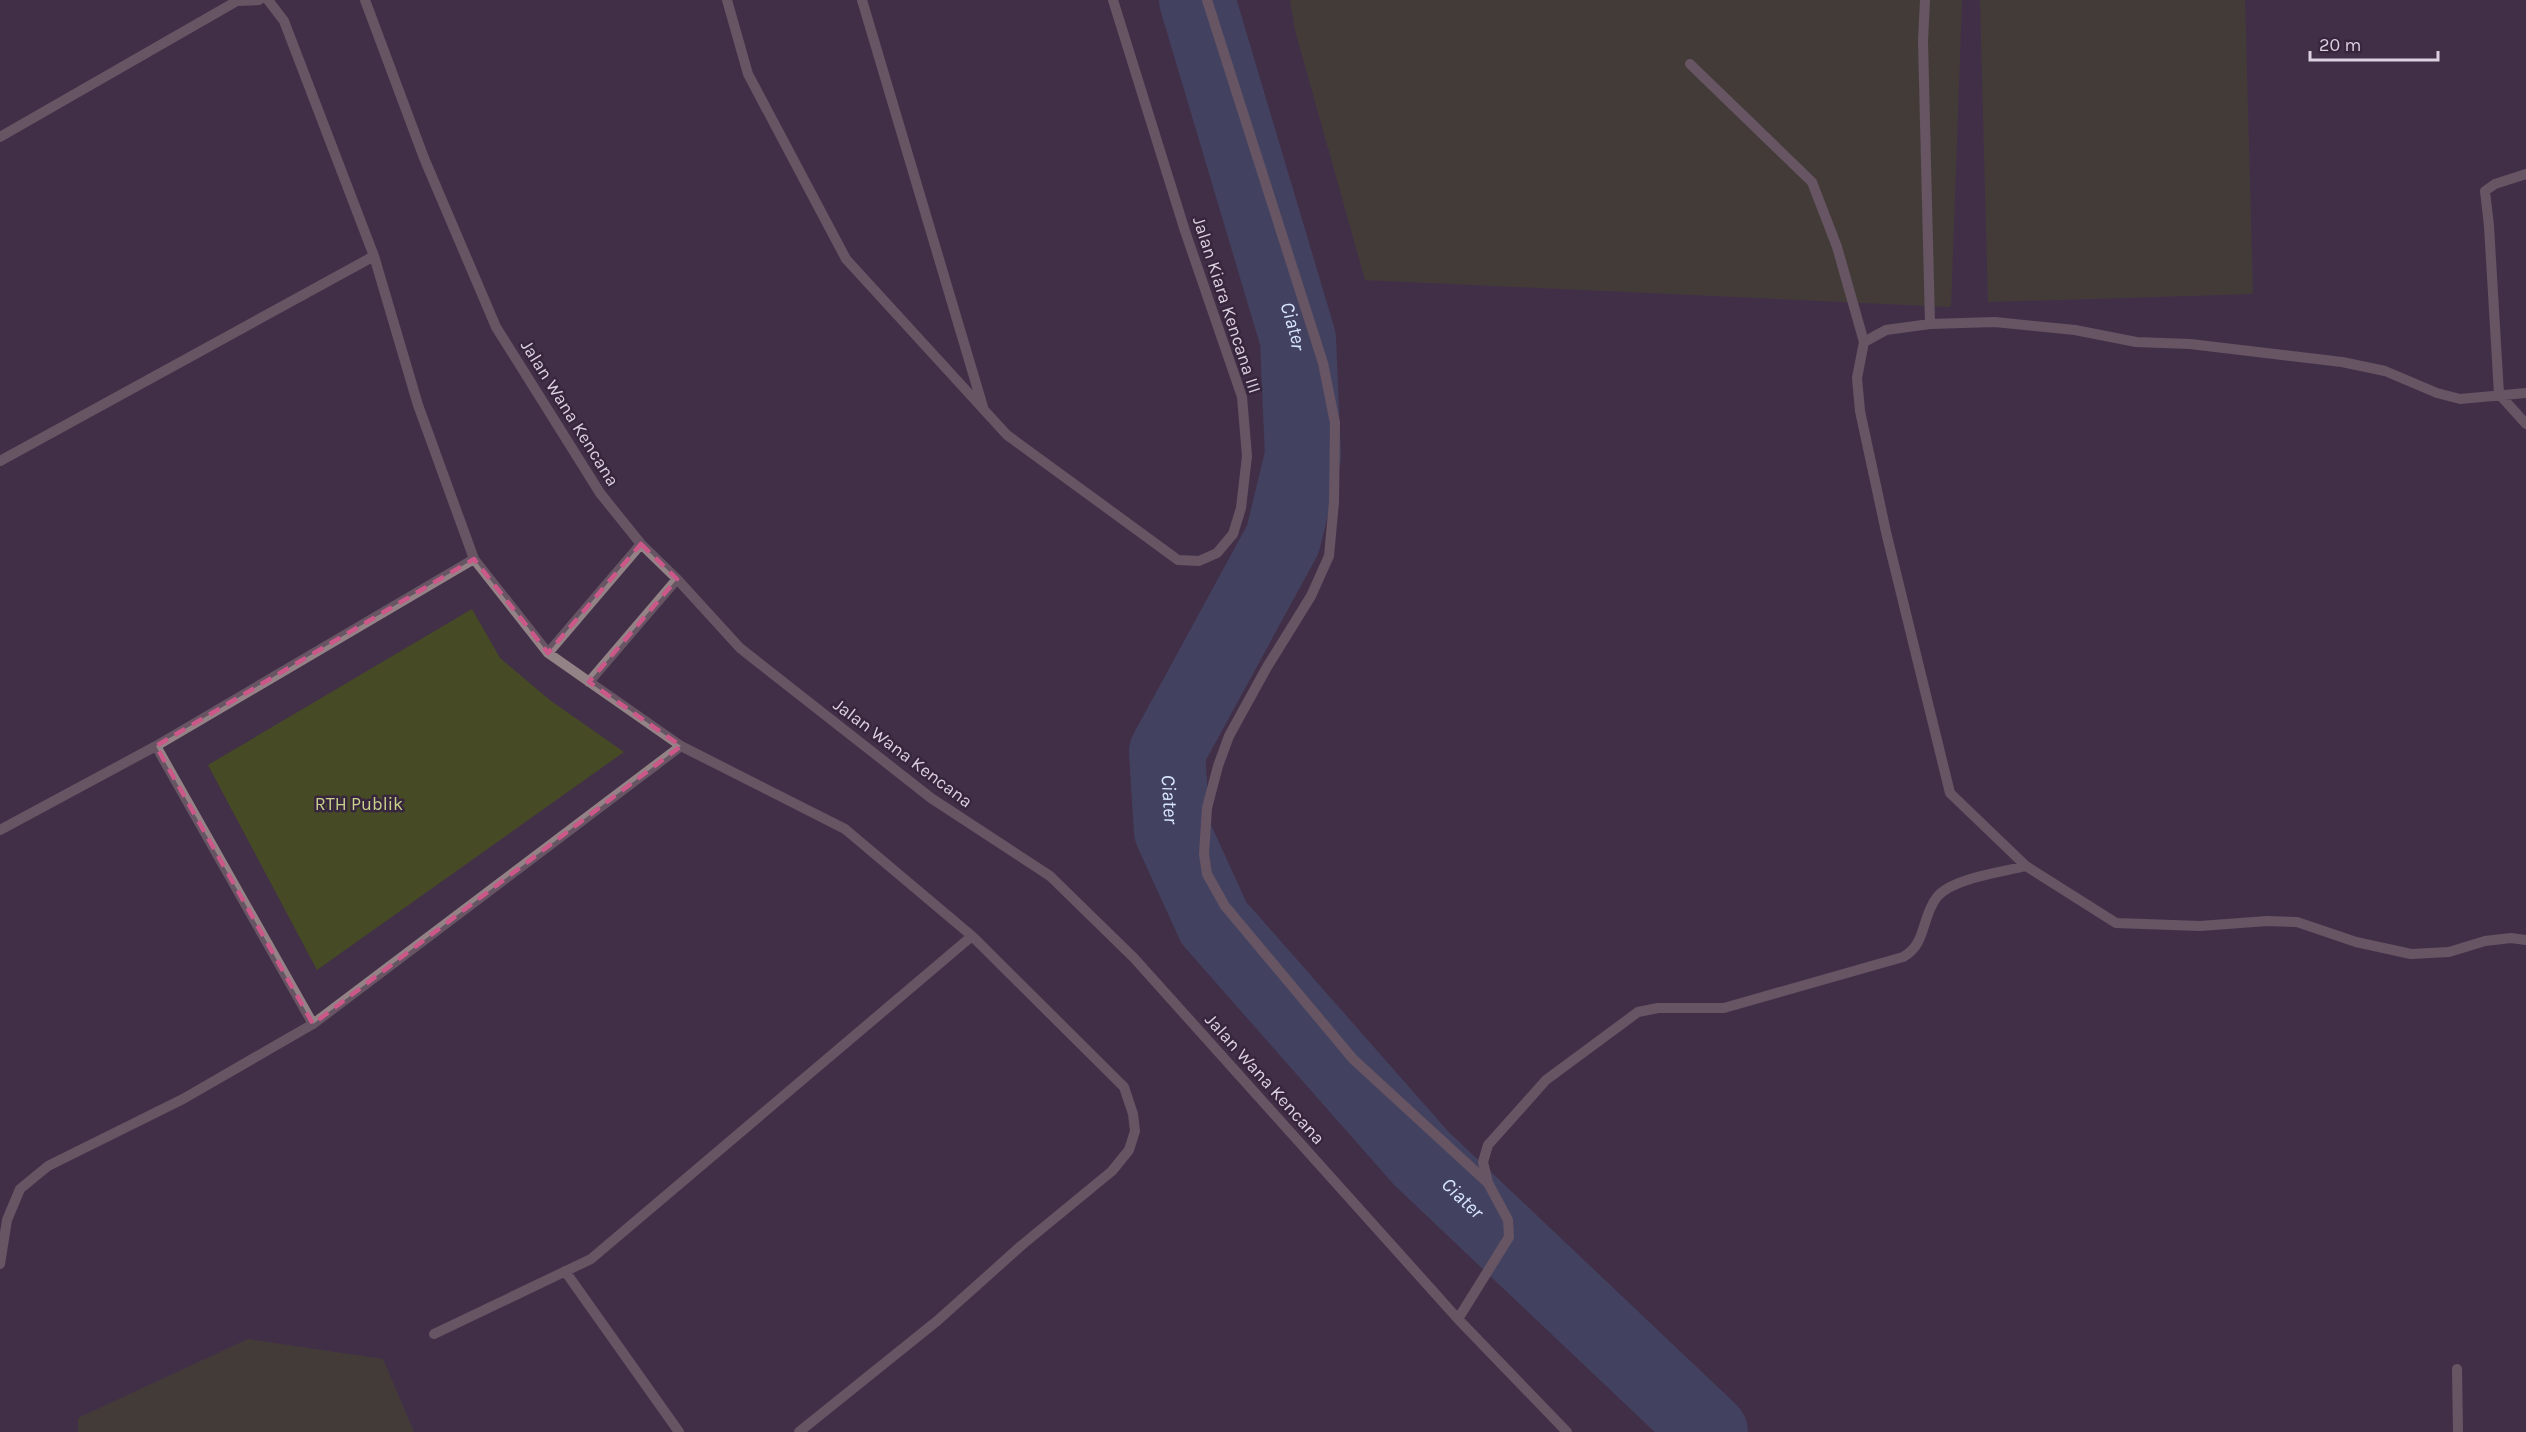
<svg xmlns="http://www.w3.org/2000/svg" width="2526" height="1432" font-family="Karla,sans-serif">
<rect width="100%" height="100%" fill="#423048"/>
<path fill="#464b25" d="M1290,0H1962L1951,307L1365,280L1295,30Z
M1980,0H2245L2253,294L1988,302Z
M472,609L500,658L551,701L624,752L317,970L208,765Z
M248,1339L383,1359L414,1432H78V1418Z"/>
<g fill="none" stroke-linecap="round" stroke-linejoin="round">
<path stroke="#45587c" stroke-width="76" id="s1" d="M1197,0L1298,339L1303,456L1283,539L1167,752L1172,831L1214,923L1421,1158L1710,1432"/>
<path stroke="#948386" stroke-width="10" d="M268,0L284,21L374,256L418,405L474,559L548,653L681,746L845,829L972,936L1124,1087L1133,1114L1135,1131L1129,1150L1112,1171L1022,1245L937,1321L799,1432
M365,0L424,158L496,327L600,493L641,544L677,579L740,648L931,798L1050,876L1134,958L1458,1319L1567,1432
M727,0L748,74L846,259L1007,435L1178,560L1199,561L1217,553L1233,534L1241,508L1247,456L1242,397L1185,231L1113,0
M862,0L983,407
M1207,0L1323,363L1335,423L1334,502L1329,556L1311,596L1267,667L1229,736L1218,766L1207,808L1204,854L1207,874L1225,906L1353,1059L1488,1183
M1925,0L1923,41L1930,324
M1690,64L1812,182L1837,247L1864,342L1857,378L1860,411L1886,532L1950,793L2026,866
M0,137L237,1L259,0
M2526,174L2495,184L2485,191L2489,226L2499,394L2526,424
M1864,342L1886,330L1930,324L1995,322L2075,330L2136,342L2190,344L2342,362L2385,371L2437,393L2460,399L2526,393
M0,461L374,256
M548,653L641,544
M589,682L677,579
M156,746L313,1024
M0,830L156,746L474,559
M0,1264L7,1220L20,1189L48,1166L183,1099L313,1024L681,746
M565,1271L679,1432
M1458,1319L1509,1237L1508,1220L1488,1183L1483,1162L1488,1145L1546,1080L1638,1012L1658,1008H1724L1903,957C1927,944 1921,917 1937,897C1952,878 2003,872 2026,866L2116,923L2200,926L2267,921L2297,922L2356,942L2411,954L2449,952L2485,941L2511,938L2526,940
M434,1334L591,1259L972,936
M2457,1369L2458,1432"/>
</g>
<path d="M0 0H2526V1432H0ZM641,544L677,579L589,682L681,746L313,1024L156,746L474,559L548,653Z" fill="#423048" fill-opacity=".55" fill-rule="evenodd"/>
<path fill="none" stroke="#cb5889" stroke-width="4.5" stroke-dasharray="12 8" stroke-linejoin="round" d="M641,544L677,579L589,682L681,746L313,1024L156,746L474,559L548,653Z"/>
<g text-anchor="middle" stroke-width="5" stroke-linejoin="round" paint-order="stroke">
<g font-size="18" fill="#dbd0df" stroke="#38263e">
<text transform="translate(1227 305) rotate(72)" y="6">Jalan Kiara Kencana III</text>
<text transform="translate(570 413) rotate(58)" y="6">Jalan Wana Kencana</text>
<text transform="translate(903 753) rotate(37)" y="6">Jalan Wana Kencana</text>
<text transform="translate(1265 1079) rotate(48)" y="6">Jalan Wana Kencana</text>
</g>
<g font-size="18" fill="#c8d28b" stroke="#38263e">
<text x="359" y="810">RTH Publik</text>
</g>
<g font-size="20" font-style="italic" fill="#d7e5fe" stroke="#38263e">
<text dy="7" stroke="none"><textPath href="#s1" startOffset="340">Ciater</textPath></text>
<text dy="7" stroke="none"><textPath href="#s1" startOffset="846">Ciater</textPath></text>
<text dy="7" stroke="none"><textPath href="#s1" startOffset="1350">Ciater</textPath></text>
</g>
</g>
<path d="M2310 51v9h128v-9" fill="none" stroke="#dbd0df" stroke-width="3"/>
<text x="2319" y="51" font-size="18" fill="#dbd0df" stroke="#38263e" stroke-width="4.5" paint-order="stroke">20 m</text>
</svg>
